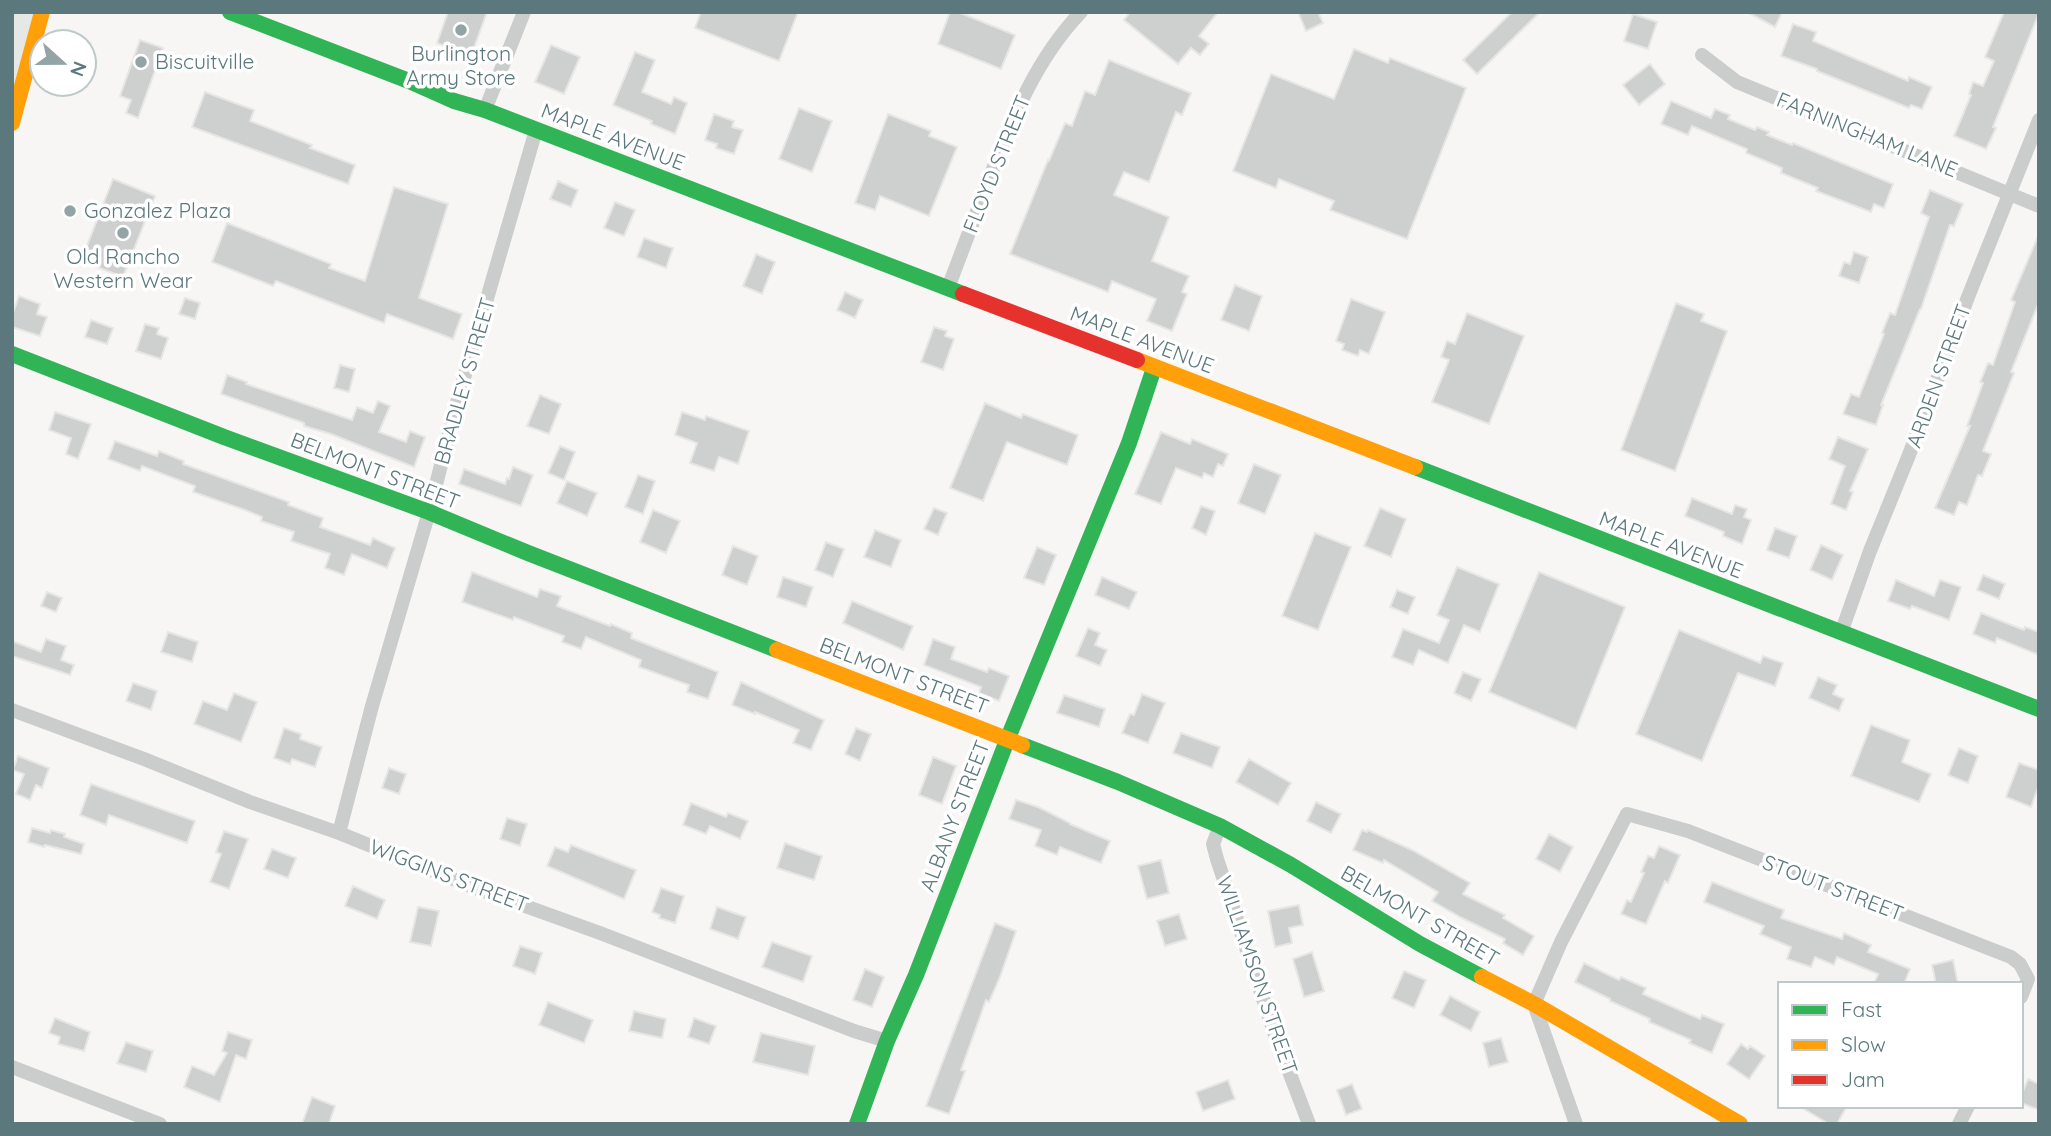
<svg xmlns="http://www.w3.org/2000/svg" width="2051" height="1136" font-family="Quicksand,sans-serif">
<rect width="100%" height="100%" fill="#f7f6f5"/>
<path fill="#e6e8e6" d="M12,12H34L12,92Z"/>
<path fill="#ced0d0" stroke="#e6e6e5" stroke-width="2" d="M448,12H487L471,56L437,43Z
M701,12H798L779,61L695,28Z
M950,12H958L1015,35L1001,69L938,44Z
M1130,12H1218L1199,36L1209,44L1200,55L1191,48L1178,64L1124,20Z
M1298,12H1318L1323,23L1306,31Z
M1512,12H1540L1477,74L1463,60Z
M1747,12H1782L1775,27Z
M2004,12L2039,13L1993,127L1996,128L1986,149L1954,136L1971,95L1969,94L1973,82L1983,86L1994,61L1985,57Z
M1633,14L1657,22L1648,49L1624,41Z
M1793,24L1816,32L1813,41L1908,81L1909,77L1932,87L1922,109L1911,105L1909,108L1817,71V69L1781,56Z
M140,40L163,48L138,118L126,113L131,100L120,96Z
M551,45L580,57L564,94L535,82Z
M1354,49L1388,63L1390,58L1466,88L1407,239L1330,210L1334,201L1279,179L1276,188L1233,171L1271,74L1334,99Z
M635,52L655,60L642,92L671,104L674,97L687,103L675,134L651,124L652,121L613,105Z
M1109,60L1191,93L1182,115L1176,112L1149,182L1124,172L1114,195L1169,217L1152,261L1189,276L1182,292L1187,294L1172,331L1147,321L1156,299L1112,281L1108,292L1010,254L1048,160L1049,161L1065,123L1072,126L1085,91L1095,95Z
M1650,64L1665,84L1639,105L1623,85Z
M205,92L254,110L250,121L312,145L310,148L355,165L348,184L192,127Z
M1671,101L1711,118L1715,109L1730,115L1728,119L1755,130L1757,127L1769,132L1767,135L1792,145L1793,143L1893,184L1884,208L1874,204L1871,212L1816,191L1818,188L1781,173L1782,168L1746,153L1747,149L1692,126L1688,135L1661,124Z
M799,108L832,121L812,172L779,159Z
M714,114L734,121L732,127L743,130L734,154L716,148L717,144L705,140Z
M888,114L931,131L929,136L957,147L929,216L880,196L875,210L855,203Z
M113,179L155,196L123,277L81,261Z
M558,181L578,190L571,207L550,199Z
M394,187L448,204L419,298L462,314L453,339L387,314L384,323L276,281L273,286L212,262L227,223L331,264L329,268L365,281Z
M1930,190L1963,204L1954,226L1950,225L1921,309H1920L1881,405H1883L1876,425L1843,414L1851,394L1859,397L1884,334L1882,333L1890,313L1895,315L1929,217L1921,213Z
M615,202L635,210L624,236L604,228Z
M2039,234V302L2011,372L2014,373L1983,451L1991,454L1982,476L1978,475L1967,505L1959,502L1954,515L1935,508L1970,426H1967L1983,383L1980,382L1988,363L1993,365L2015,302L2011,300Z
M644,238L673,248L666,268L637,257Z
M1854,252L1868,257L1859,283L1839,276L1844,262L1850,264Z
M756,254L775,262L762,294L743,286Z
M1235,285L1262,296L1249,331L1221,320Z
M845,292L863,300L855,318L837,310Z
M19,296L40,304L37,314L47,317L40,336L12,327V316Z
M185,298L200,303L195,319L179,314Z
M1351,299L1385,312L1369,354L1360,350L1358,356L1342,350L1344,344L1336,341Z
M1676,303L1704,314L1701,321L1727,331L1675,471L1621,450Z
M1467,313L1524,336L1489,424L1432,402L1449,360L1441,357L1447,341L1455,344Z
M91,320L113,328L107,344L85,337Z
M145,324L159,328L157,334L168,338L161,359L136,351Z
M934,327L947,331L945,336L954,339L943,370L921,362Z
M340,365L355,369L349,392L334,388Z
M227,375L247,382L246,384L352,420L357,407L373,413L378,401L390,406L379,432L406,442L410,431L425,437L414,467L331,434L304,426V423L221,394Z
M540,395L561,404L549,434L527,426Z
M985,403L1021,418L1023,414L1078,435L1067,465L1007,442L983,501L950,488Z
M55,412L91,424L78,459L66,454L71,438L49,430Z
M682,412L705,420L706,416L749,431L738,464L719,457L714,471L690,463L697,443L675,435Z
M1161,432L1190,444L1192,439L1228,454L1223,466L1218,464L1213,477L1204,473L1202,478L1176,468L1161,504L1135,494Z
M1838,437L1868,449L1850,491L1853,492L1846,510L1831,504L1845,466L1829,459Z
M115,441L157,456L159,451L184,461L183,464L289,502L288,505L323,518L320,527L370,545L373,538L395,548L387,568L352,554L344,575L325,568L330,554L291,541L294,532L261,521L262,517L245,510L193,492L195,486L142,466L140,471L108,459Z
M560,446L575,452L564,480L548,473Z
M1254,464L1281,475L1265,514L1238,503Z
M513,467L533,475L521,506L459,484L464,469L505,484L507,478L509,479Z
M638,475L655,481L643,514L625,507Z
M567,481L597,493L587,516L557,503Z
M1692,498L1732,514L1735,505L1747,509L1744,517L1751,520L1742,544L1723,536L1724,532L1685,516Z
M1201,506L1215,511L1206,535L1192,528Z
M934,508L947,513L938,535L924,529Z
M1380,508L1406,519L1391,557L1364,546Z
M653,510L680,521L666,553L640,542Z
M1775,528L1797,536L1789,558L1767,550Z
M875,530L901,540L891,567L864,557Z
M1315,533L1351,547L1318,630L1282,616Z
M826,542L844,549L833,577L815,570Z
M1821,545L1843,555L1832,580L1810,570Z
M733,546L758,556L747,585L722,575Z
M1037,547L1056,555L1044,585L1024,578Z
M1457,567L1499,584L1480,632L1464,625L1448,663L1419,650L1413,665L1392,657L1403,629L1439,643L1449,620L1437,615Z
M472,572L537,597L540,589L561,596L557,606L610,626L611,624L632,633L631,638L718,672L708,699L687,692L689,685L639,667L641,660L586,637L581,649L562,642L564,636L514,617L513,620L462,602Z
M1539,572L1625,607L1576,729L1489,692Z
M1983,575L2005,584L1999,599L1977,590Z
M783,577L813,587L806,607L777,597Z
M1102,577L1137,592L1129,609L1095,595Z
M1896,580L1934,596L1940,580L1961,587L1949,620L1912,606L1910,609L1888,601Z
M1397,590L1415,597L1408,614L1390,607Z
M47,592L62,598L56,612L41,606Z
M852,601L913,626L903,650L843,623Z
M1981,613L2024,630L2025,627L2039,632V655L1997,638L1995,643L1973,634Z
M1088,628L1100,633L1095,645L1107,650L1100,666L1076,656Z
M1679,630L1760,663L1763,656L1783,663L1775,686L1738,673L1702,761L1636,734Z
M168,632L198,642L192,662L161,652Z
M46,639L66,646L61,660L74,665L70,675L12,656V641L41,652Z
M933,639L955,647L951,659L987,672L989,668L1009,676L999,701L979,693L981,687L924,665Z
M1463,672L1481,679L1471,701L1454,693Z
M1818,677L1837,685L1833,694L1844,699L1839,711L1809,698Z
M741,682L824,720L811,750L793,743L799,730L755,712V714L732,705Z
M133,683L157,691L151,710L126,701Z
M234,693L257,702L241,742L194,724L203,701L227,710Z
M1142,694L1165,703L1148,743L1122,733L1130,714L1134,715Z
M1064,695L1105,709L1099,727L1057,713Z
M1871,725L1910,740L1902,762L1931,774L1919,802L1851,776Z
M284,728L301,734L300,739L322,747L315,767L292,759L290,764L274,758Z
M856,728L871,734L860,761L845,754Z
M1181,733L1220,747L1212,768L1173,753Z
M1959,748L1978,756L1968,783L1948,775Z
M18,756L49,768L42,788L36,785L30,800L16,794L24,774L13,770Z
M933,757L956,766L942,804L919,795Z
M1249,759L1291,783L1278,805L1236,782Z
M2019,763L2039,770V785L2031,807L2006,797Z
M389,768L406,774L399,794L382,788Z
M91,784L195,821L187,843L109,815L106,825L80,815Z
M1016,800L1038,807L1070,823V824L1110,841L1101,863L1060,847L1057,855L1035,846L1041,830L1009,819Z
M1316,802L1341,814L1331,833L1307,821Z
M691,803L726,817L728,813L748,821L740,839L710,826L706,834L683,825Z
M507,818L527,824L520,846L500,839Z
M32,828L50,833L51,830L65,834L64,837L84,844L81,854L45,845L44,847L28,842Z
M1362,830L1367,832L1368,830L1412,850L1470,883L1463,894L1505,915L1503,918L1534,936L1523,955L1503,943L1505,939L1462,918L1432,901L1438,892L1384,860L1383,863L1353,850Z
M224,831L248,839L229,889L210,882L221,854L216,852Z
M1549,834L1573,847L1560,872L1536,859Z
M785,843L822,856L814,880L777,868Z
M571,845L636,870L624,899L547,866L555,847L568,852Z
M1659,846L1680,855L1668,883L1665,881L1646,924L1621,914L1627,900L1631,902L1644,873L1641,872L1648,856L1654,858Z
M272,849L296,858L288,878L264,869Z
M1161,860L1169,893L1147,899L1138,866Z
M1712,882L1784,910L1781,918L1842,939L1844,933L1871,945L1868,952L1910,969L1904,984H1874L1878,974L1837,957L1834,965L1815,957L1811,967L1787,959L1791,947L1760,934L1764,926L1704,902Z
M353,886L385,900L377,919L345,906Z
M661,888L684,896L675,923L659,918L660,915L652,912Z
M1299,905L1303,925L1289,928L1292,943L1275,947L1268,911Z
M418,907L439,911L431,946L410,942Z
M717,907L746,917L738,939L710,929Z
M1179,914L1187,939L1165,946L1157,921Z
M995,923L1016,931L1000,977L989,1002L986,1000L961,1070L965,1071L949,1114L926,1106Z
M772,942L812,956L803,982L762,967Z
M520,946L542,953L535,974L513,966Z
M1312,952L1324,991L1304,997L1293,959Z
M1953,960L1958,984H1936L1932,965Z
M1584,963L1619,980L1621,977L1646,988L1643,994L1700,1019L1702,1015L1724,1024L1712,1053L1689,1043L1691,1040L1649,1022L1650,1019L1610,1001V999L1575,982Z
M865,969L884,977L872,1007L853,1000Z
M1404,971L1426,980L1414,1008L1392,998Z
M1450,996L1480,1012L1471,1031L1440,1015Z
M548,1002L593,1020L584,1043L539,1025Z
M634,1011L666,1019L662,1038L629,1031Z
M55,1018L90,1032L84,1051L58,1044L60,1037L49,1033Z
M694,1018L716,1026L709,1044L688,1037Z
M228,1032L252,1040L246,1059L236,1055L220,1102L184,1087L192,1066L214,1075L227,1053L222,1051Z
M761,1033L815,1046L808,1075L753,1062Z
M1501,1038L1508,1062L1489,1067L1483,1043Z
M126,1042L153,1051L146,1072L117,1063Z
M1741,1044L1748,1049L1750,1046L1765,1056L1749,1079L1727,1064Z
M2028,1079L2039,1084V1110L2021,1103V1096Z
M1228,1080L1235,1099L1203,1111L1196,1092Z
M1352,1084L1362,1109L1346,1115L1337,1090Z
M312,1097L335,1106L329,1124H302Z
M1799,1106H1847L1837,1124H1829Z"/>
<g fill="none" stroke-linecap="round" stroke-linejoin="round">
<path stroke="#cbcdcd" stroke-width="14" d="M1702,55L1737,82L2039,206
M485,110L524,12
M948,288C962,251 976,214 990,177C1013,117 1036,59 1081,12
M1841,633L1870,551L1909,455L1968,297L2039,120
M12,710L144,759L250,802L339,833L478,889L600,933L854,1031L887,1041
M1220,826L1213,844L1217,859L1274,1032L1309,1124
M339,833L372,706L429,512L459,395L536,130
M12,1067L160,1124
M1576,1124L1534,1004L1561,942L1627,814L1688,831L2011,957L2020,964L2028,979L2021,997
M1959,1124L1968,1106"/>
<path stroke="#30b455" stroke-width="16" d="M230,12L409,81L454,101L485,110L963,294
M12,354L224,437L429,512L528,553L777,650
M1415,467L2039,709
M1022,745L1118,782L1220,826L1291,865L1420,944L1482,977
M857,1124L887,1041L916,975L1008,738L1129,443L1154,368"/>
<path stroke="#ff9f0a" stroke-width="16" d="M12,123L42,12
M1137,360L1415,467
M777,650L1022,745
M1482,977L1534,1004L1740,1124"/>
<path stroke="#e5322d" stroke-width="16" d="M963,294L1137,360"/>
</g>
<g fill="#92a4a6" stroke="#fff" stroke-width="2.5">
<circle cx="461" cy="30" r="7"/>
<circle cx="141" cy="62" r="7"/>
<circle cx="70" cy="211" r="7"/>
<circle cx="123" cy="233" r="7"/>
</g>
<g text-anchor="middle" stroke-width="7" stroke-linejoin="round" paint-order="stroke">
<g font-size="21" fill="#5b787c" stroke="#fff">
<text x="461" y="61">Burlington<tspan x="461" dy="24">Army Store</tspan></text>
<text x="155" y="69" text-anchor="start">Biscuitville</text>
<text x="84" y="218" text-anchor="start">Gonzalez Plaza</text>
<text x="123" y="264">Old Rancho<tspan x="123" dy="24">Western Wear</tspan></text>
</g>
<g font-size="21" fill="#5b787c" stroke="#fff">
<text transform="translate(1867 135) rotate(22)" y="7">FARNINGHAM LANE</text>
<text transform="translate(613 137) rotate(21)" y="7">MAPLE AVENUE</text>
<text transform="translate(997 164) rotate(-68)" y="7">FLOYD STREET</text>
<text transform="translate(1142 340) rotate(21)" y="7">MAPLE AVENUE</text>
<text transform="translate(1939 376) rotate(-70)" y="7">ARDEN STREET</text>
<text transform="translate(465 381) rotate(-74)" y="7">BRADLEY STREET</text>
<text transform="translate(375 471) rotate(21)" y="7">BELMONT STREET</text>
<text transform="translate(1671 545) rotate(21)" y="7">MAPLE AVENUE</text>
<text transform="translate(904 676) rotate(21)" y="7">BELMONT STREET</text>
<text transform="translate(955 816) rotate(-69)" y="7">ALBANY STREET</text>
<text transform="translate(449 876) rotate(21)" y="7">WIGGINS STREET</text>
<text transform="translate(1833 888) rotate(21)" y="7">STOUT STREET</text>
<text transform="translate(1420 916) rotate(30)" y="7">BELMONT STREET</text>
<text transform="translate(1257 975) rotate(71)" y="7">WILLIAMSON STREET</text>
</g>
</g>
<rect width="2051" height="1136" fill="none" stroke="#5b787c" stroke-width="28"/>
<rect x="1778" y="982" width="245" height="126" fill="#ffffff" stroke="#bdc9cb" stroke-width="2"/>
<rect x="1792" y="1005" width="35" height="10" fill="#30b455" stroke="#bdc9cb" stroke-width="2"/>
<text x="1841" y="1017" font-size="21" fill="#5b787c">Fast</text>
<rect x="1792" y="1040" width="35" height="10" fill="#ff9f0a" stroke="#bdc9cb" stroke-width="2"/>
<text x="1841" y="1052" font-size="21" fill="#5b787c">Slow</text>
<rect x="1792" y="1075" width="35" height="10" fill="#e5322d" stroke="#bdc9cb" stroke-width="2"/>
<text x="1841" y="1087" font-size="21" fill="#5b787c">Jam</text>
<g transform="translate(63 63) rotate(111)"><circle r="33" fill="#ffffff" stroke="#bdc9cb" stroke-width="2"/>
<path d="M0-5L12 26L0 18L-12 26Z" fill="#92a4a6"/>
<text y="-10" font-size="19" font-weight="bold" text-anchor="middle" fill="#5b787c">N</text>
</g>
</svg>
